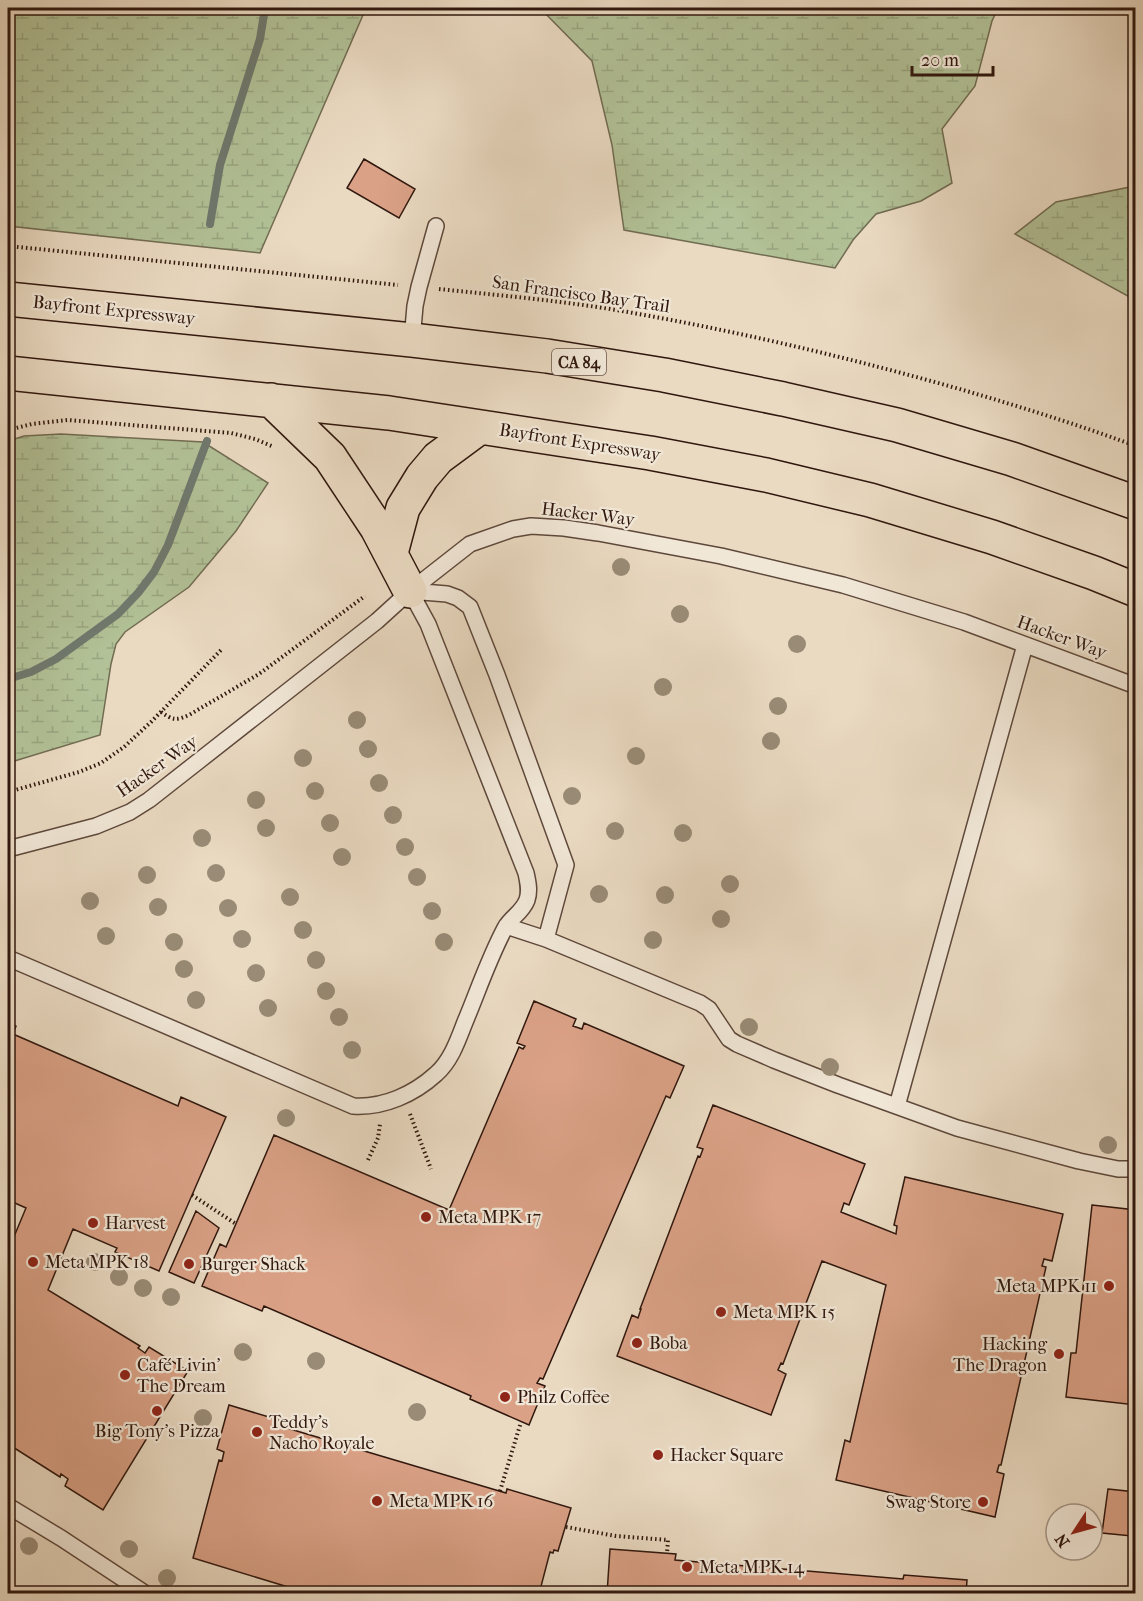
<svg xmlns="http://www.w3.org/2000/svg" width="1143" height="1601" font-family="'IM FELL French Canon',serif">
<defs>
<pattern id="wetland-marsh" width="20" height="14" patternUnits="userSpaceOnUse" patternTransform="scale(1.5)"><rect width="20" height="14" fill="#b2c197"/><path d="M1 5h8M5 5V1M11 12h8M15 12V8" fill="none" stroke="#99a581"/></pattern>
</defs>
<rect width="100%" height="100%" fill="#eadac2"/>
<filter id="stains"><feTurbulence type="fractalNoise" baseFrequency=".00333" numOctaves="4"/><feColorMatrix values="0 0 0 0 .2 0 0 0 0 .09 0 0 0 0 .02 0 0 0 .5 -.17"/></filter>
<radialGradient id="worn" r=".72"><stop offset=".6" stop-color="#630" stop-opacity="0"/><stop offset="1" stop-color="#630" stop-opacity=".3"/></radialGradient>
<path fill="url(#wetland-marsh)" stroke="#716c52" stroke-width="1.5" d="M8,8H366L260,253L8,226Z
M540,8H998L992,21L975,86L942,129L952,183L921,201L876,214L853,240L835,268L624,230L612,145L592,61Z
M1135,186V300L1015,234L1056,202Z
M61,434L203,442L268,483L236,531L189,587L125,632L116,644L111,664L100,735L8,763V441L24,436Z"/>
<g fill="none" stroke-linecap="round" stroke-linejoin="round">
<path stroke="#6f796e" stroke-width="8" d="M210,224L220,165L260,39L265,8
M8,679L31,672L56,659L118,614L138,593L154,572L168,545L207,441"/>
</g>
<path fill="#daa186" stroke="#30170e" stroke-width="1.5" d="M364,159L415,189L399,218L347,188Z
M534,1001L576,1019L573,1026L582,1029L584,1023L684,1066L670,1098L666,1096L543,1379L540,1378L537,1383L545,1386L529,1425L470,1399L471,1396L264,1306L262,1311L202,1286L220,1244L226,1247L274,1135L449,1210L519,1047L523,1049L525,1046L517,1043Z
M8,1022L16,1026L13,1034L178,1106L181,1097L226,1117L159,1271L115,1252L117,1248L73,1229L48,1290L140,1346L138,1348L145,1353L149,1347L188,1371L103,1510L65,1486L68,1479L61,1474L60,1477L8,1444V1251L26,1208L8,1200Z
M713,1105L865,1164L849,1205L844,1203L841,1212L896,1234L897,1226L894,1225L905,1177L1063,1214L1052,1261L1044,1259L1042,1266L1046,1267L1001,1465H999L997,1472L1004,1474L995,1517L836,1480L845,1440L850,1442L886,1285L822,1261L783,1364L781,1363L778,1370L786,1374L771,1415L617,1356L632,1315L638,1318L641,1309H640L698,1156L700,1157L703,1149L697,1147Z
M1092,1205L1136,1210V1405L1066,1397L1071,1353H1076Z
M196,1211L219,1228L194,1283L169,1272Z
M229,1405L292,1424L290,1429L506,1493L507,1489L571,1508L558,1551L554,1550L553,1553L550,1552L539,1594H311L193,1558L219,1460L222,1461L224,1452L217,1449Z
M1108,1489L1136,1492V1508L1132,1536L1102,1533Z
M610,1549L676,1554L675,1560L903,1579L904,1575L967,1580L966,1594H607Z
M1081,1587V1592L1136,1587V1594L1016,1593Z"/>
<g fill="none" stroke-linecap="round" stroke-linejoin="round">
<g stroke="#5e483b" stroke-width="18">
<path id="service" d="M412,340L415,306L419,287L436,226
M410,591L447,594L458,598L470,607L497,675L566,865L546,939
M8,849L96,826L130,812L149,800L200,760L377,621L410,591L470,544L513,529L531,526L564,528L598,533L721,556L843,585L964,622L1136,686
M506,926L546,939L700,1003L709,1009L729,1039L737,1044L774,1060L838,1085L957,1128L1079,1161L1118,1169H1136
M8,958L353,1106C384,1108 414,1094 436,1074C451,1061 458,1040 465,1022C478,991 489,958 505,928C511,917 522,913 527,900C530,891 528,882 526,873L428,624L410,591
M897,1106L1025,645
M8,1506L61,1538L146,1594"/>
</g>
<g stroke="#30170e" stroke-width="36">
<path id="trunk" d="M8,299L412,340L547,356L664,375L783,399L897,425L1012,459L1136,503
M8,373L389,413L650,453L766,475L870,500L992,537L1094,573L1136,590
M271,400L330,457L377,528L410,591
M391,553L403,508L422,477L438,458L480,427"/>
</g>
<path stroke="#30170e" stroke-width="4" stroke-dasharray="1.5 3" stroke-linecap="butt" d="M8,246L398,285
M439,289C496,295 553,300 610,309C729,329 847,357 963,390C1021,407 1079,425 1136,446
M8,430L32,424L68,420L231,433L255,439L274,447
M161,712C173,720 175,721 189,715L259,674L365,596
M8,792L79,772L101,763L124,747L151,722L222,649
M410,1114L431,1169
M368,1160L378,1138L380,1124
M192,1195L236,1224
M500,1491L521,1422
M566,1527L616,1536L668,1540L667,1553"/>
<use href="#service" stroke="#f1e7d7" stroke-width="15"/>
<use href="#trunk" stroke="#eadac2" stroke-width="33"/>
</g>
<g fill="#998b76">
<circle cx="621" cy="567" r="9"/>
<circle cx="680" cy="614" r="9"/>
<circle cx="797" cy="644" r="9"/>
<circle cx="663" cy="687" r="9"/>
<circle cx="778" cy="706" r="9"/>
<circle cx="357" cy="720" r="9"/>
<circle cx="771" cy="741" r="9"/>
<circle cx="368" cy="749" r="9"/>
<circle cx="636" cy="756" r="9"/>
<circle cx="303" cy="758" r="9"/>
<circle cx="379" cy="783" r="9"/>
<circle cx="315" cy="791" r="9"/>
<circle cx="572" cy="796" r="9"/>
<circle cx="256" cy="800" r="9"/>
<circle cx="393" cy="815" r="9"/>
<circle cx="330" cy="823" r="9"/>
<circle cx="266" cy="828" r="9"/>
<circle cx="615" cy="831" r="9"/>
<circle cx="683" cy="833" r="9"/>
<circle cx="202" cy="838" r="9"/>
<circle cx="405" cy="847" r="9"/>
<circle cx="342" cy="857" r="9"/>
<circle cx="216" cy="873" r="9"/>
<circle cx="147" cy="875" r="9"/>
<circle cx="417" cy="877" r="9"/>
<circle cx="730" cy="884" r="9"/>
<circle cx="599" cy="894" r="9"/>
<circle cx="665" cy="895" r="9"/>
<circle cx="290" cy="897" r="9"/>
<circle cx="90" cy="901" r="9"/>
<circle cx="158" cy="907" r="9"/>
<circle cx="228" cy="908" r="9"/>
<circle cx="432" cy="911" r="9"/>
<circle cx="721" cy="919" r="9"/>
<circle cx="303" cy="930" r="9"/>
<circle cx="106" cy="936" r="9"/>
<circle cx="242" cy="939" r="9"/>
<circle cx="653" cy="940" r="9"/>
<circle cx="174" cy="942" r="9"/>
<circle cx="444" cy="942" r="9"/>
<circle cx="316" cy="960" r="9"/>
<circle cx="184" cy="969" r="9"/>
<circle cx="256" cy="973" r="9"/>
<circle cx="326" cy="991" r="9"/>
<circle cx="196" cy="1000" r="9"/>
<circle cx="268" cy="1008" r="9"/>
<circle cx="339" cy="1017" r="9"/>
<circle cx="749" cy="1027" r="9"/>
<circle cx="352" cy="1050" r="9"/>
<circle cx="830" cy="1067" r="9"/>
<circle cx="286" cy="1118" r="9"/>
<circle cx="1108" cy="1145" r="9"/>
<circle cx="95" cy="1262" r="9"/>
<circle cx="119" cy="1277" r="9"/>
<circle cx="143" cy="1288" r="9"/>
<circle cx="171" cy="1297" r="9"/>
<circle cx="243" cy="1352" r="9"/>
<circle cx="316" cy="1361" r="9"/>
<circle cx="417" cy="1412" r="9"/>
<circle cx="203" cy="1418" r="9"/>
<circle cx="29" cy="1546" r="9"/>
<circle cx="129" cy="1549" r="9"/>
<circle cx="167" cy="1578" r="9"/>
</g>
<g fill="#8f2418" stroke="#f1e7d7" stroke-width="2">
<circle cx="426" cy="1217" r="6"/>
<circle cx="93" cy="1223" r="6"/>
<circle cx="33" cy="1262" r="6"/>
<circle cx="189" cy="1264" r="6"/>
<circle cx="1109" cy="1286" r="6"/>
<circle cx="721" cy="1312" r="6"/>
<circle cx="637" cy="1343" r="6"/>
<circle cx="1059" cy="1354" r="6"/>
<circle cx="125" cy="1375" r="6"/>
<circle cx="505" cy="1397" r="6"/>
<circle cx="157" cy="1411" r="6"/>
<circle cx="257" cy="1432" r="6"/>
<circle cx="658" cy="1455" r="6"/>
<circle cx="377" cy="1501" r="6"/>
<circle cx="983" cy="1502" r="6"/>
<circle cx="687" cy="1567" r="6"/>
</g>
<g text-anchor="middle" stroke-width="4.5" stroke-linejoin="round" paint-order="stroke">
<rect fill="#f1e7d7" stroke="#6a554a" stroke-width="1.5" x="552" y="349" width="54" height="26" rx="4.5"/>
<g font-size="16" font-weight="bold" fill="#30170e">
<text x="579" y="368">CA 84</text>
</g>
<g font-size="18" fill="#30170e" stroke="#f1e7d7">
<text transform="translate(581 294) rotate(8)" y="6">San Francisco Bay Trail</text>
<text transform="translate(114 310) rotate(6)" y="6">Bayfront Expressway</text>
<text transform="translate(580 442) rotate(9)" y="6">Bayfront Expressway</text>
<text transform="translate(588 514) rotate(7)" y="6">Hacker Way</text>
<text transform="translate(1062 637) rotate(20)" y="6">Hacker Way</text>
<text transform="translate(157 766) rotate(-35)" y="6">Hacker Way</text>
</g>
<g font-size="18" fill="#30170e" stroke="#f1e7d7" text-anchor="start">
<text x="438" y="1223">Meta MPK 17</text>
<text x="105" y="1229">Harvest</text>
<text x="45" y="1268">Meta MPK 18</text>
<text x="201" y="1270">Burger Shack</text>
<text x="1097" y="1292" text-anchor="end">Meta MPK 11</text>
<text x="733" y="1318">Meta MPK 15</text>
<text x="649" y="1349">Boba</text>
<text x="1047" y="1350" text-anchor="end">Hacking<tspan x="1047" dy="21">The Dragon</tspan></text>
<text x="137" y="1371">Café Livin'<tspan x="137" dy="21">The Dream</tspan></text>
<text x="517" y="1403">Philz Coffee</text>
<text x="269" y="1428">Teddy's<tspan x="269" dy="21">Nacho Royale</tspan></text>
<text x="157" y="1437" text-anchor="middle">Big Tony's Pizza</text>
<text x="670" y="1461">Hacker Square</text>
<text x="389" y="1507">Meta MPK 16</text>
<text x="971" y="1508" text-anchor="end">Swag Store</text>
<text x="699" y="1573">Meta MPK 14</text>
</g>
</g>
<rect width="1143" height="1601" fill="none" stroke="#eadac2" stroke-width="30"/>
<rect x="9" y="9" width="1125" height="1583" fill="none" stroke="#30170e" stroke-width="3"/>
<rect x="15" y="15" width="1113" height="1571" fill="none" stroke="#30170e" stroke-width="1.5"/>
<g transform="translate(1074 1532) rotate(234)"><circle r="28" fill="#f1e7d7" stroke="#a49487" stroke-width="1.5"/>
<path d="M0-4.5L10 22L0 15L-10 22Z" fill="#8f2418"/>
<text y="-9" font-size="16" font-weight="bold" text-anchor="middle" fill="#30170e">N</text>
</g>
<path d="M912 66v9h81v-9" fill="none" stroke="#30170e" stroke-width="3"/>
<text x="921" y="66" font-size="18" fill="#30170e" stroke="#f1e7d7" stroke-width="4.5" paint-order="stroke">20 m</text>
<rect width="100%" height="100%" filter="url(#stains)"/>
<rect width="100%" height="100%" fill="url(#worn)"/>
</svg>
